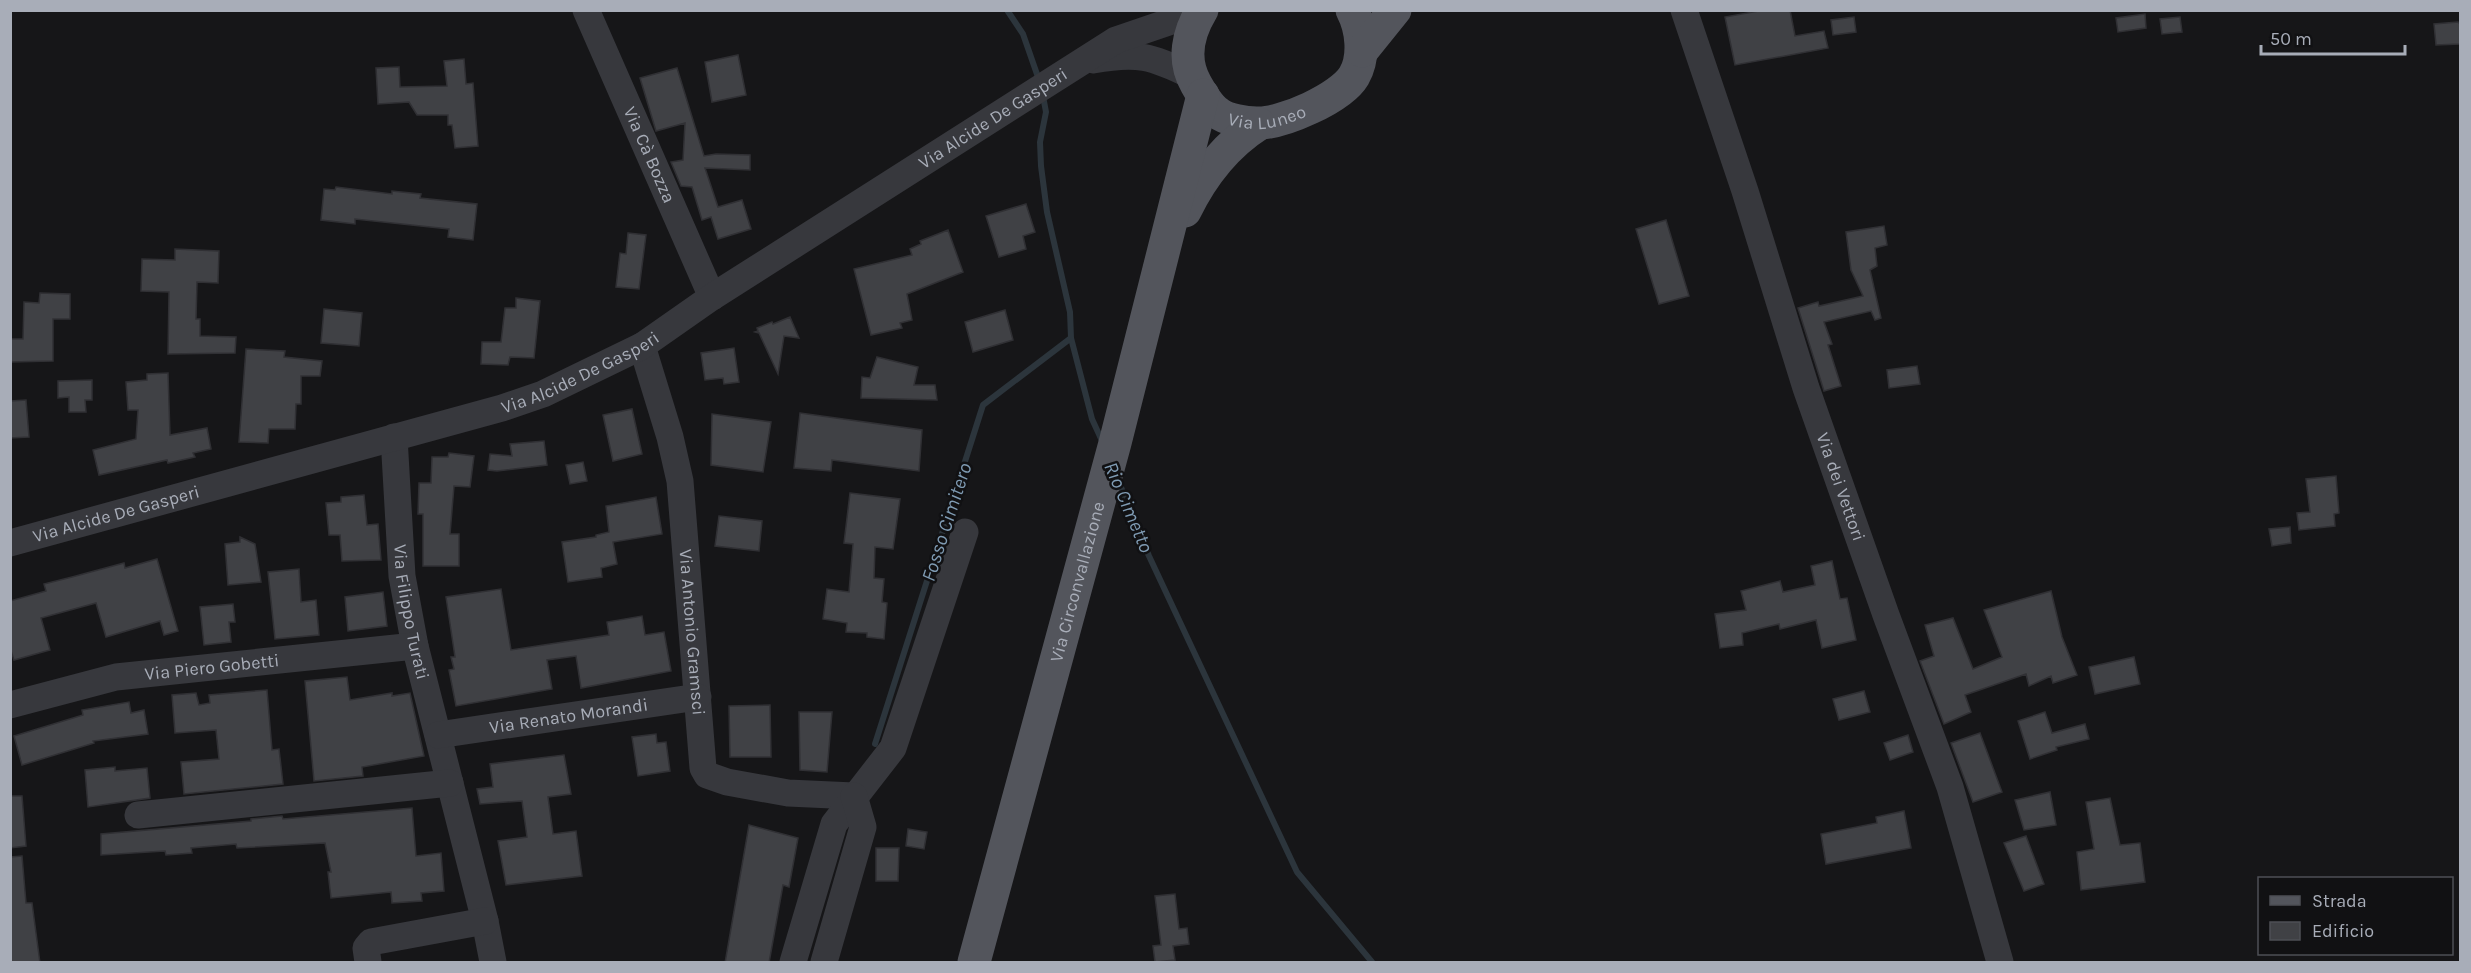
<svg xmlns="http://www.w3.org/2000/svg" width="2471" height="973" font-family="Karla,sans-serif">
<rect width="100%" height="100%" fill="#161618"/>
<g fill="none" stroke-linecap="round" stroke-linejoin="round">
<path stroke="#2c353c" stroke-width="6" d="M1007,10L1023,34L1039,80
M1043,96L1046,112L1040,142L1041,166L1047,212L1070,312L1071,338L1092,419L1103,443
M1118,480L1149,556L1297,872L1372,962
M875,744L983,405L1071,338"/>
</g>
<path fill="#404145" stroke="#303034" stroke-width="1.5" d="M1764,10H1790L1795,36L1824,31L1828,48L1735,65L1725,17Z
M2145,14L2146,28L2118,32L2116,18Z
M1854,17L1856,32L1833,35L1831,20Z
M2180,17L2182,32L2162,34L2160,19Z
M2458,22L2460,24V44L2436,45L2434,24Z
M738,55L746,95L712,102L705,62Z
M464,59L466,84L473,83L478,146L455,148L452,125H448V115H417L409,102L378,104L376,68L399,67L400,87L447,86L444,61Z
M677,68L704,156L716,154L750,155V170L705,168L718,207L742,200L751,229L718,239L711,217L702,220L692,187L681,186L671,162L683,160L685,123L656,131L640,78Z
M336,187L392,194V191L421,194L420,198L477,204L473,240L448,237L449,229L355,219V224L321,220L324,189L335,190Z
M1026,204L1035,232L1023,236L1026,249L999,257L986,216Z
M1666,220L1689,296L1659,304L1636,229Z
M1884,226L1887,245L1875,248L1877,266L1870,270L1881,318L1875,320L1871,311L1824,322L1832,344L1828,345L1841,386L1824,391L1798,308L1818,302L1819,306L1863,296L1851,270L1846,232Z
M948,230L963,272L907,294L912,320L900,323L902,328L871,335L854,269L912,255L910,249L921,244L920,241Z
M628,233L646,235L639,289L616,287L620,253L626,254Z
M175,249L219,251L218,283L197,282L196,319H200V336L236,337L235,353L168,354L169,292L141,291L142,259L175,260Z
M40,293L70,294V319H53V361L10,362V339H23L24,302L39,303Z
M516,298L540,301L534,358L510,357L508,365L481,364L482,342H501L505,308H516Z
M324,309L362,313L359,346L321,343Z
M1005,310L1013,340L973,352L965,322Z
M790,317L799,338L784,336L778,374L759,333L755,332L758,331L757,328L772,322L773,324Z
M734,348L739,382L724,384L723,378L705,380L701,353Z
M246,349L285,351L284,357L322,361L320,376H301V404H296L295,429H269L268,443L239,442Z
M877,357L918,367L914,385H935L937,400L861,398L862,377L870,378Z
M1917,366L1920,384L1889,388L1887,370Z
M168,373L170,435L207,428L211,449L193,453L195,457L168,463L167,460L99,475L93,450L136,439L138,410H128L126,382L147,380V374Z
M92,380V400H85L86,412H69V397L58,398V381Z
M26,400L29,437L10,438V401Z
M632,409L642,454L613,461L603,415Z
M800,413L922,430L919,471L832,460L831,471L794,468Z
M712,414L771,422L763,472L711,465Z
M544,441L547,465L497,471L488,470L490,454L512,456L510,444Z
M449,453L474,456L470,487L454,486L450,534H459V566H423V514H418L419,483H431L432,457H448Z
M583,462L587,481L570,484L566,465Z
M2336,476L2339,513L2334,514L2335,526L2299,530L2297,513L2310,512L2306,479Z
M850,493L900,499L893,549L875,547L874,578L884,579L882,602L887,603L884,639L867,637V633L846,632L847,623L823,619L827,589L849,592L853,544L844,543Z
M364,495L367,525L378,524L381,560L342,561L340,535H329L326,503L341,502V497Z
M656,497L662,534L613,542L617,564L601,568L602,577L568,582L562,542L596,537V535L609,532L606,506Z
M719,516L762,521L759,551L715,546Z
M2290,527L2291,543L2272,546L2269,529Z
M240,537L255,544L261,582L228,585L225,544L240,542Z
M157,559L178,631L164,635L160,621L106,637L96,603L41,618L50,650L14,660L10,648V601L46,591L44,584L72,577L124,563L125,568Z
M1832,561L1840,599L1847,598L1856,640L1822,648L1816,620L1780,629L1779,624L1742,633L1743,645L1720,648L1715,614L1746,610L1741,591L1780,581L1783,592L1815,585L1811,566Z
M299,569L301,602L316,600L319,635L275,639L268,572Z
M501,589L511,650L609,635L607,622L642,616L645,635L664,632L671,671L581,688L576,656L547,660L552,689L456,706L449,670L454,669L451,657H455L446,597Z
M2051,591L2062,637L2077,675L2053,683L2051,676L2029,686L2026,674L1965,695L1971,712L1944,724L1920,661L1934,656L1925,625L1953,618L1973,669L2002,657L1984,610Z
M383,592L387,626L348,631L345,597Z
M233,604L235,622H229L231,642L204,645L200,607Z
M2134,657L2140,684L2095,694L2089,667Z
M347,677L350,700L392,693V696L410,693L424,756L362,767L363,776L314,781L305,681Z
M267,690L272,750L279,749L283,784L184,794L181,762L219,759L216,730L175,733L172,695L196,693L199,705L210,703L209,695Z
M1864,691L1870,712L1839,720L1833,699Z
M129,702L131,713L144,710L148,734L93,741L94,743L22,765L14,736L83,715L82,710Z
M770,705L771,757H730L729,706Z
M799,712H832L827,772L800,770Z
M2045,712L2052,733L2085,724L2089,739L2056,747L2057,750L2030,759L2018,721Z
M1980,733L2002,792L1973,802L1951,743Z
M656,734L657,743L666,742L670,771L638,776L632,737Z
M1908,735L1913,752L1890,760L1884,743Z
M564,755L571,794L548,797L553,834L576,831L582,876L506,885L498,841L527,837L522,801L480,804L477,789L493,787L490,764Z
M115,767V771L147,768L150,798L88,807L85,770Z
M2050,792L2056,825L2024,830L2015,800Z
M10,796H22L26,846L10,848Z
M2110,798L2120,845L2140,843L2145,882L2081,890L2077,852L2094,849L2086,802Z
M412,808L416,856L441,853L444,891L421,893L422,901L392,903L391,892L331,898L328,872H331L325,843L237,848L236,844L191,848L192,853L166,855L165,851L101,855V834L251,821V819L282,816L283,819Z
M1904,811L1911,848L1826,864L1821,834L1877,823L1876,817Z
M749,825L798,838L789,887L783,885L769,963H725Z
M908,829L927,832L924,849L906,846Z
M2026,836L2044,884L2024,891L2004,843Z
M876,848H899L898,881H876Z
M22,856L26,903H32L40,963H10V857Z
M1175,894L1179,929L1187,928L1189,944L1173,946L1175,960L1155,962L1153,946L1161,945L1155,896Z"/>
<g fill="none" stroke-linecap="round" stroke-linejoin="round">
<g stroke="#37383d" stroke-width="27">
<path id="s1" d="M586,10L712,297"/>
<path id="s2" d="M1684,10L1745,191L1806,388L1886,615L1950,787L2000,962"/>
<path d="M1093,60C1137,52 1152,56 1192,76"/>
<path id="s3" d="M642,346L670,437L680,481L703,768L707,775L727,782L788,793L854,796"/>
<path id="s4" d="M394,437L402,576L415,646L485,921L493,962"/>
<path id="s5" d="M10,543L502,408L543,394L642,346L712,297L1116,40L1201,11"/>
<path id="s6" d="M10,705L116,677L415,646"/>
<path id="s7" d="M438,735L698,697"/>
<path d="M138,815L450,783"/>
<path d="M368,962L366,948L371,942L485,921"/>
<path d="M793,962L834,824L893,748L965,532"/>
<path d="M824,962L863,827L854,796"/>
</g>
<g stroke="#53555c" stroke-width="33">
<path id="s8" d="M1202,10C1188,33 1182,60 1196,84C1201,93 1209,107 1218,113C1227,120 1246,123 1257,123C1282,124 1341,98 1354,76C1365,57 1362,29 1352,10"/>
<path d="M1362,51L1395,10"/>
<path d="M1185,211C1202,176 1226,145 1259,124"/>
<path id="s9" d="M974,962L1115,443L1203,95"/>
</g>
</g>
<g text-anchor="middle" stroke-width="5" stroke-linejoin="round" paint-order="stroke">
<g font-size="18" fill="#a8adb8" stroke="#111113">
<text dy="6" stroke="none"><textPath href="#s8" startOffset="166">Via Luneo</textPath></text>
<text dy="6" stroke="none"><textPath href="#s5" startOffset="1082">Via Alcide De Gasperi</textPath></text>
<text dy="6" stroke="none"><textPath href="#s1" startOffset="158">Via Cà Bozza</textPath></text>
<text dy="6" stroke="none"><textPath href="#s5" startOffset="596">Via Alcide De Gasperi</textPath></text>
<text dy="6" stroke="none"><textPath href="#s2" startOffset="502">Via dei Vettori</textPath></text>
<text dy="6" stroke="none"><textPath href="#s5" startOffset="110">Via Alcide De Gasperi</textPath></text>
<text dy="6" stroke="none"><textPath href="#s9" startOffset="394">Via Circonvallazione</textPath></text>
<text dy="6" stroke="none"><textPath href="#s4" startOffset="176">Via Filippo Turati</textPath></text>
<text dy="6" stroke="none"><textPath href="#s3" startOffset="292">Via Antonio Gramsci</textPath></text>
<text dy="6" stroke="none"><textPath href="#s6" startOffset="206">Via Piero Gobetti</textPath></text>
<text dy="6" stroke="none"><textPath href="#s7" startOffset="132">Via Renato Morandi</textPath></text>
</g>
<g font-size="20" font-style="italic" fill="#7f9bb3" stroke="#111113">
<text transform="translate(1129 507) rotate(67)" y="7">Rio Cimetto</text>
<text transform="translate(946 522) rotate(-72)" y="7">Fosso Cimitero</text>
</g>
</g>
<rect width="2471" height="973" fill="none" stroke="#a8adb8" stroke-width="24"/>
<rect x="2258" y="877" width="195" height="78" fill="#111113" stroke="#4d4f55" stroke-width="1.5"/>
<rect x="2270" y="896" width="30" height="9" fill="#53555c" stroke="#4d4f55" stroke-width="1.5"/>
<text x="2312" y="907" font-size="18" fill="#a8adb8">Strada</text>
<rect x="2270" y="922" width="30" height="18" fill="#404145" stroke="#4d4f55" stroke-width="1.5"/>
<text x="2312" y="937" font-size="18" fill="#a8adb8">Edificio</text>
<path d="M2261 45v9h144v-9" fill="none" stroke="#a8adb8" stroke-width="3"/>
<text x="2270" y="45" font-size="18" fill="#a8adb8" stroke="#111113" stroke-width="4.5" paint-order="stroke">50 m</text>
</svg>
